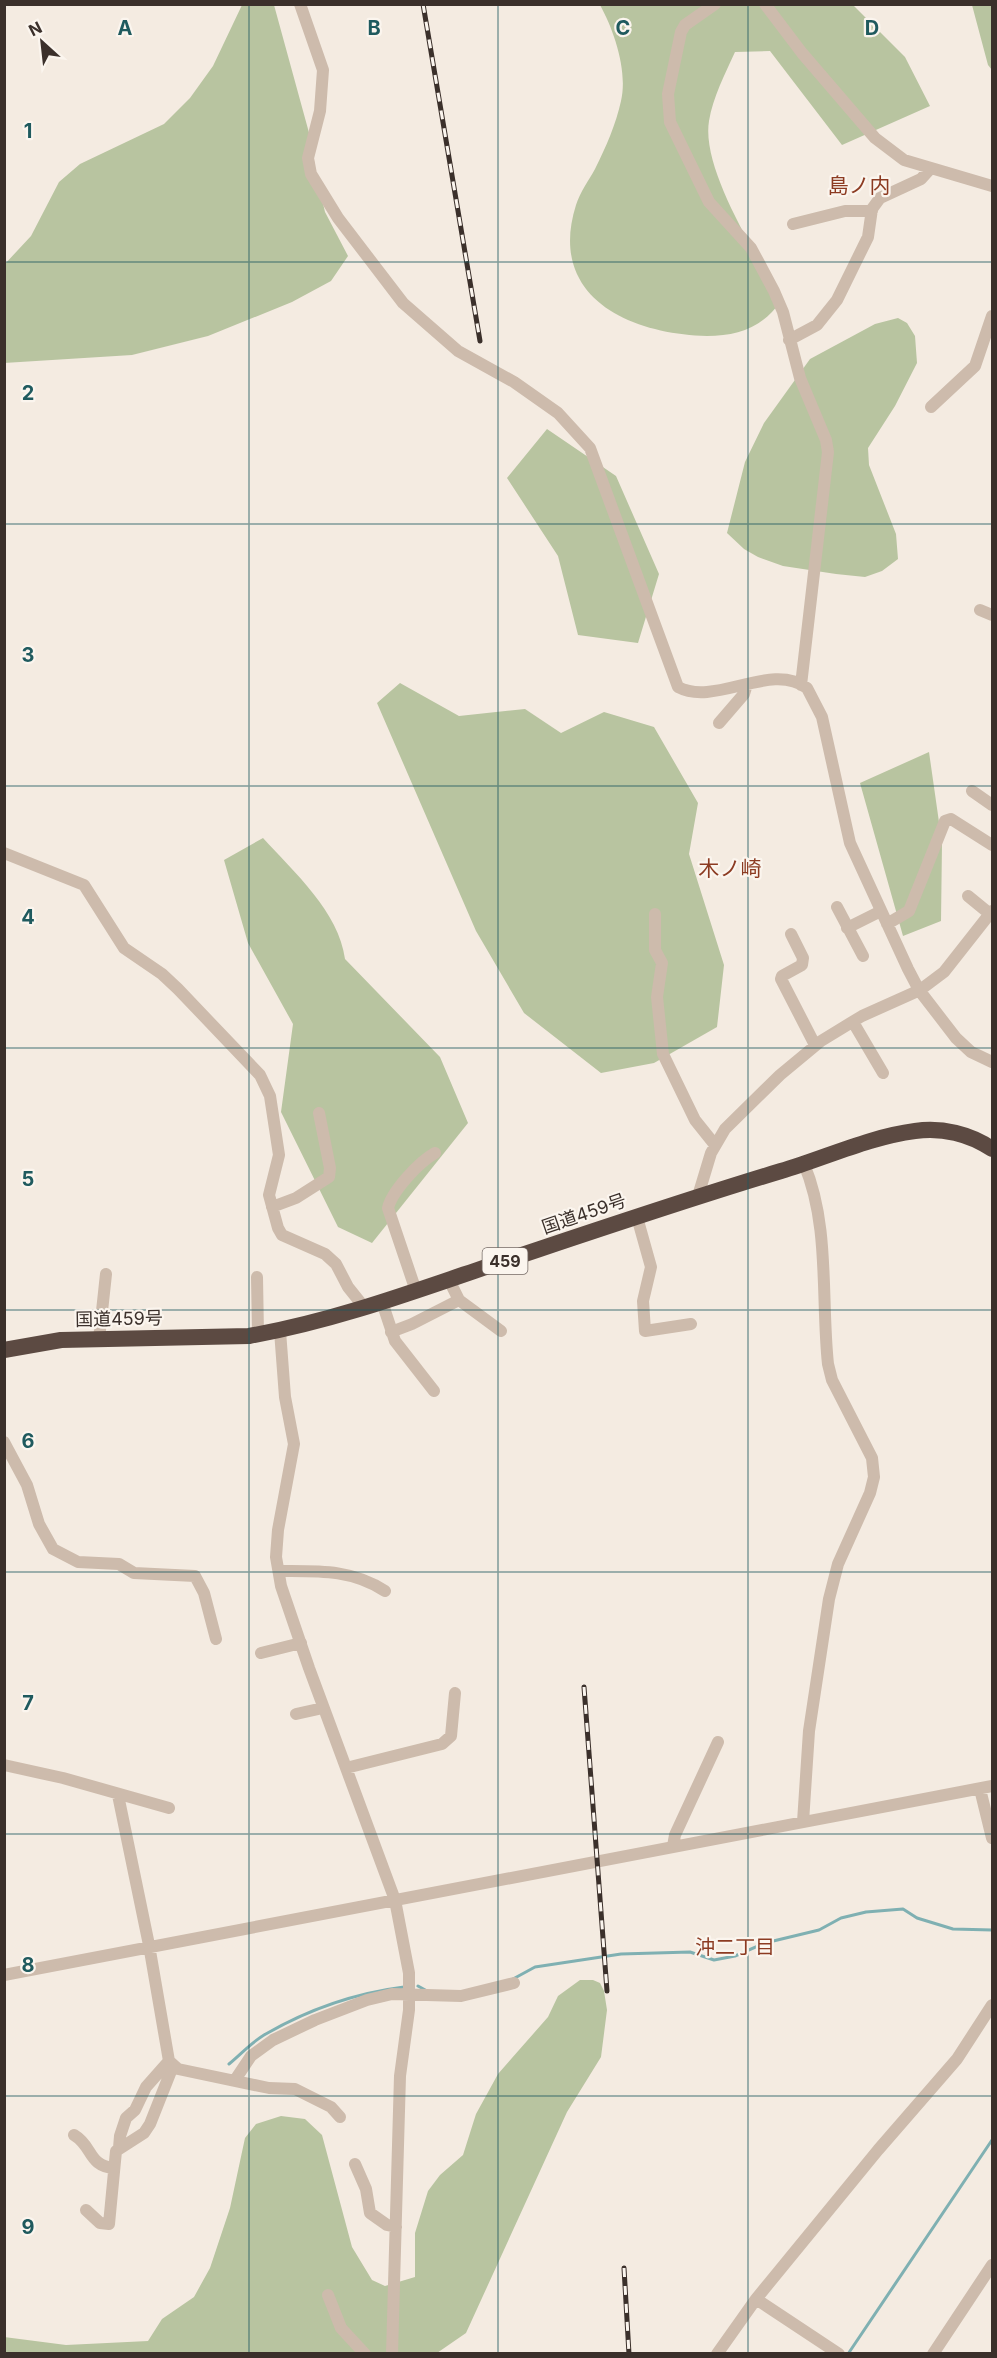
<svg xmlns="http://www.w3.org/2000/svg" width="997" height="2358" font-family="Inter,'Noto Sans JP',sans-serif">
<rect width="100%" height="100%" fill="#f4ebe1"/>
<path fill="#b8c4a0" d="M242,5H274L311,140L316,174L325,212L348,256L331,281L292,302L208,336L132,355L4,363V265L31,236L59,182L80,164L164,124L190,98L213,66Z
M600,5H853L905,57L930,106L842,145L770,51L735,52C725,74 713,97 709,121C701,170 758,256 781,301C763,327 738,336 707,336C629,334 547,297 576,205C580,192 589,180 595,169C606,147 616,124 621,101C628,71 614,30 600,5Z
M972,5H992V70L988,65Z
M898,318L907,323L915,336L917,363L895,406L868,448L869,465L896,534L898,559L882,571L865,577L836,574L783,566L758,557L744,549L727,533L745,462L764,423L810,359L875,324Z
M547,429L616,476L659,574L638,643L578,635L558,556L507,478Z
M400,683L459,716L525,709L561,733L604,712L654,727L698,803L689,854L724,965L717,1027L654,1063L601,1073L524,1013L476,931L377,703Z
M929,752L942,843L941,921L903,936L860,783Z
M263,838C294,872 339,912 345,959L440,1057L468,1123L372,1243L338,1227L281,1112L293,1024L248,943L224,860Z
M580,1980H593L600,1983L604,1991L607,2010L601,2057L567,2112L466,2333L437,2353L5,2354L4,2337L66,2345L148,2341L162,2319L194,2297L210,2268L230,2208L245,2138L256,2124L281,2116L305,2119L322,2135L352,2247L372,2280L385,2286L415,2277V2233L428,2191L440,2175L463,2155L476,2114L498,2074L548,2017L558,1996Z"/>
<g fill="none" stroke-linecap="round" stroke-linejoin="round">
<path stroke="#7fb0b2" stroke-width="3" d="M513,1979L535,1967L621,1954L690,1952L714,1960L735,1956L765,1943L819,1930L841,1918L866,1912L903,1909L917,1918L953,1929L992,1930
M418,1986L427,1991
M229,2064C240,2055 252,2042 264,2035C307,2010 356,1993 404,1987
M848,2354L992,2140"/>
<path stroke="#cdbbac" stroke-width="12" d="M300,4L323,70L320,111L308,158L311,174L338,218L403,303L458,351L514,382L558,413L590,448L678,687C715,707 771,661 807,688L822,717L850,843L908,969L919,990L956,1038L971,1052L992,1062
M715,4L685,25L681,32L668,94L670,122L709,202L751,248L774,291L783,312L800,378L826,440L828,452L801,685
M765,4L802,53L875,138L904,160L992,186
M793,224L845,211H872
M789,340L817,325L837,300L868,237L872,209L880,198L921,179L930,169
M931,407L975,366L992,316
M980,610L992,615
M719,723L744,694L747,684
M972,791L992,805
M4,853L84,885L124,948L162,974L178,989L260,1075L270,1096L279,1155L269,1195L278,1228L282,1235L325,1254L336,1264L348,1287L364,1307
M968,896L990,914
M837,907L863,956
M655,914V950L662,963L657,997L663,1054L695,1120L715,1145
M887,924L909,911L945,821L951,819L992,845
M847,928L881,911
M791,934L803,958L802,965L782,976L781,979L815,1045
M853,1022L883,1073
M698,1196L711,1153L725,1129L780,1075L821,1041L862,1016L920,990L944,972L992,911
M272,1207L296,1198L329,1177L330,1168L319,1113
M637,1217L651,1267L643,1301L645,1331L691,1324
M257,1277L258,1334
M449,1280L459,1300L501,1331
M416,1291L388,1208C392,1191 419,1162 435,1153
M382,1302L395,1341L434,1391
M280,1331L285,1397L294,1444L278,1530L276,1557L281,1586L309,1668L395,1900L409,1973V2010L400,2076L392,2354
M391,1332L412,1324L459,1300
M99,1339L106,1274
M4,1442L27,1485L39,1524L53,1549L78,1562L119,1564L134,1573L195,1576L204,1593L216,1639
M279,1571C317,1571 352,1569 385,1591
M261,1653L301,1643
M296,1714L323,1708
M4,1765L63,1778L169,1808
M346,1768L442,1744L451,1736L455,1693
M980,1789L992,1838
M118,1795L149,1945L169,2061L178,2069L269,2088L295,2089L331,2107L340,2117
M803,1822L809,1731L829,1599L838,1564L870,1493L874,1477L872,1458L832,1380L828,1364C821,1299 830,1225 804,1164
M673,1846L675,1835L718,1742
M4,1975L992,1786
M235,2080L251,2056L273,2040L315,2020L367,2000L392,1994L461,1996L514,1983
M74,2135C93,2146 88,2166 114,2168
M119,2148L120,2136L126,2118L135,2110L146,2087L169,2061
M355,2164L366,2189L370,2213L387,2225L396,2227
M86,2210L100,2223L109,2224L116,2151L144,2133L150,2124L173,2066
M328,2295L341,2328L365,2354
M756,2299L839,2354
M717,2354L756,2299L878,2150L957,2059L992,2005
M933,2354L992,2265"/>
<path stroke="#5c4a42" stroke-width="16" d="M4,1350L61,1340L249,1336C329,1322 407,1294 483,1268C582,1235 681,1201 781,1171C825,1158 869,1137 915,1131C942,1127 970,1134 992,1149"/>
<g stroke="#3b302b" stroke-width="5">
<path id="rail" d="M423,4L480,341
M584,1687L607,1991
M624,2268L629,2354"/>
</g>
<use href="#rail" stroke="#fbf5ee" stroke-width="3" stroke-dasharray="9" stroke-linecap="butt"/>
</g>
<path fill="none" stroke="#1f5a5e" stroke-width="1.5" stroke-opacity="0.55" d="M249,4V2354M498,4V2354M748,4V2354M4,262H992M4,524H992M4,786H992M4,1048H992M4,1310H992M4,1572H992M4,1834H992M4,2096H992"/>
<g text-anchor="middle" stroke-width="4.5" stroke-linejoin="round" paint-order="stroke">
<rect fill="#fbf5ee" stroke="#756b66" stroke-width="1.5" x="482.5" y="1248" width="45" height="26" rx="4.5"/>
<g font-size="16" font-weight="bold" fill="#3b302b">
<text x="505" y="1267">459</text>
</g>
<g font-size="18" fill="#3b302b" stroke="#fbf5ee">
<text transform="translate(584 1214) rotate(-19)" y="6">国道459号</text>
<text transform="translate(119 1319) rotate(-1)" y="6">国道459号</text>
</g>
<g font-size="20" fill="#8c3b22" stroke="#fbf5ee">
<text x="735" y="1954">沖二丁目</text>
</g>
<g font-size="21" fill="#8c3b22" stroke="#fbf5ee">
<text x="859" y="193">島ノ内</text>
<text x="730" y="876">木ノ崎</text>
</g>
</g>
<g font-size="20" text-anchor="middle" font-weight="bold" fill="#1f5a5e" stroke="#fbf5ee" stroke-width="4.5" stroke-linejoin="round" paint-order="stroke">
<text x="125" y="35">A</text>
<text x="374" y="35">B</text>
<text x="623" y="35">C</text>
<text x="872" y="35">D</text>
<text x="28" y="138">1</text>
<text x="28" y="400">2</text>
<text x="28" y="662">3</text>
<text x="28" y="924">4</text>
<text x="28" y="1186">5</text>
<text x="28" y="1448">6</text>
<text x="28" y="1710">7</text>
<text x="28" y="1972">8</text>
<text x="28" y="2234">9</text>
</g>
<rect width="997" height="2358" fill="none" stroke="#3b302b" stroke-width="12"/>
<g transform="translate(42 42) rotate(333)" stroke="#fbf5ee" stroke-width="4.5" paint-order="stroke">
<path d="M0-4.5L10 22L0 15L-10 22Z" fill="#3b302b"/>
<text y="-9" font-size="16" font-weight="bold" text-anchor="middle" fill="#3b302b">N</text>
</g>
</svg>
